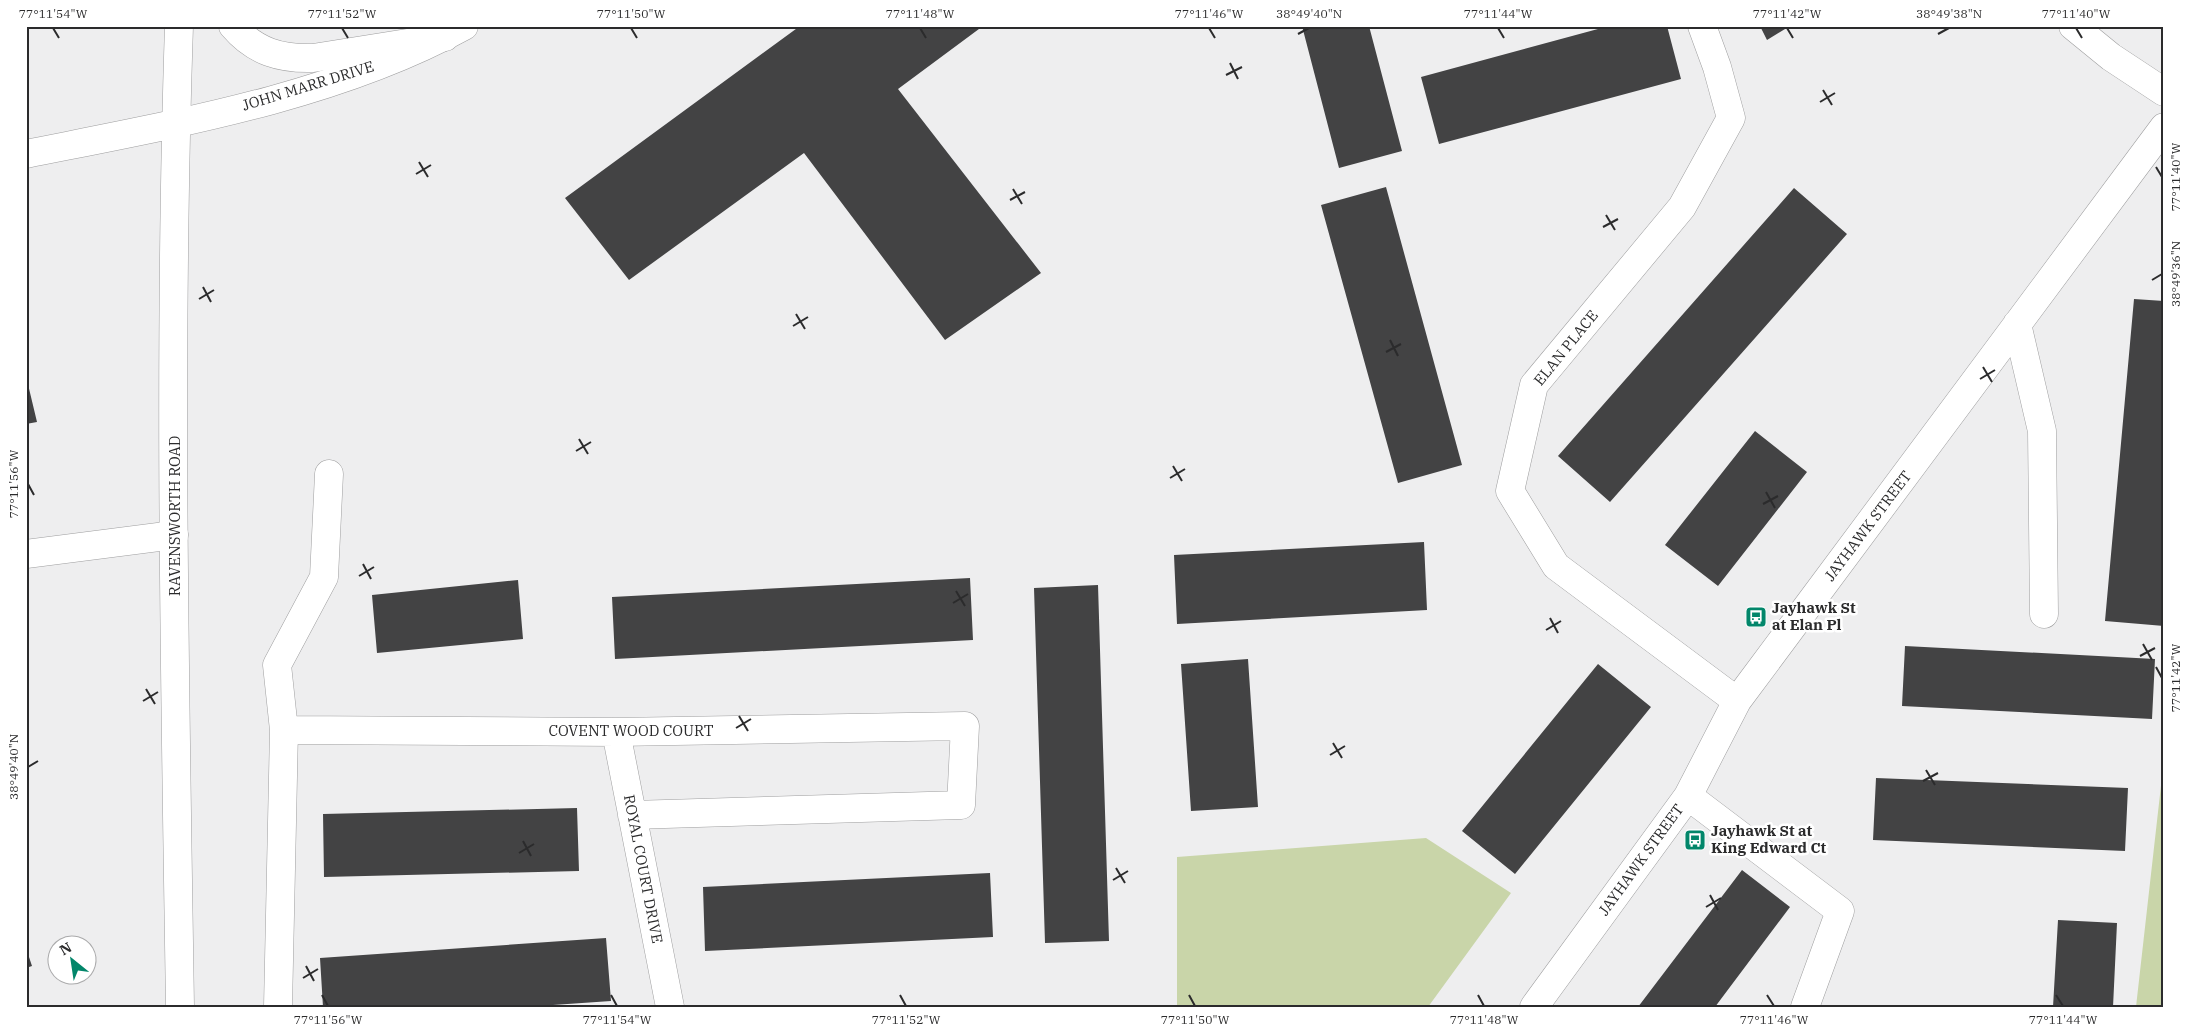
<svg xmlns="http://www.w3.org/2000/svg" width="2190" height="1033" font-family="'IBM Plex Serif',serif">
<rect width="100%" height="100%" fill="#eeeeef"/>
<path fill="#c9d5a9" d="M2164,759V1007H2136Z
M1426,838L1511,893L1428,1007H1177V857Z"/>
<path fill="#434344" d="M800,26H983L898,89L1041,273L945,340L804,153L629,280L565,198Z
M1302,26H1369L1402,151L1339,168Z
M1609,26H1667L1681,79L1439,144L1421,77Z
M1760,26H1790L1767,40Z
M1386,187L1462,465L1398,483L1321,205Z
M1794,188L1847,234L1610,502L1558,456Z
M2134,299L2164,301V626L2105,621Z
M26,376L37,422L26,424Z
M1755,431L1807,472L1718,586L1665,545Z
M1424,542L1427,610L1177,624L1174,555Z
M970,578L973,640L615,659L612,597Z
M518,580L523,639L377,653L372,595Z
M1098,585L1109,941L1045,943L1034,588Z
M1905,646L2155,659L2152,719L1902,706Z
M1248,659L1258,807L1191,811L1181,664Z
M1598,664L1651,707L1515,874L1462,831Z
M1876,778L2128,788L2125,851L1873,840Z
M577,808L579,871L324,877L323,814Z
M1742,870L1790,907L1715,1007H1638Z
M990,873L993,937L705,951L703,887Z
M2058,920L2117,923L2113,1007H2053Z
M606,938L611,1001L524,1007H323L320,958Z
M26,948L32,966L26,968Z"/>
<g fill="none" stroke-linecap="round" stroke-linejoin="round">
<g stroke="#9e9e9f" stroke-width="29">
<path id="minor" d="M1702,26L1717,67L1731,118L1682,207L1534,385L1510,491L1556,566L1737,701
M26,154C170,125 335,97 464,26
M2017,324L2042,431L2044,614
M26,554L174,535
M284,730L277,665L324,577L329,474
M616,732L670,1007
M1688,796L1840,911L1805,1007
M278,1007L284,730L616,732L965,726L961,805L632,815
M1534,1007L1688,796L1737,701L2164,127"/>
</g>
<g stroke="#9e9e9f" stroke-width="29">
<path id="major" d="M179,26C168,353 175,680 180,1007
M233,26C255,52 281,59 313,58L445,37
M2073,26L2111,57L2164,92"/>
</g>
<use href="#minor" stroke="#fff" stroke-width="28"/>
<use href="#major" stroke="#fff" stroke-width="28"/>
</g>
<path fill="none" stroke="#2b2b2c" stroke-width="2" d="M53,28L59,38M342,28L348,38M631,28L637,38M920,28L926,38M1209,28L1215,38M1498,28L1504,38M1787,28L1793,38M2076,28L2082,38M1298,34L1309,28M1938,34L1949,28M1230,63L1238,79M1226,75L1242,67M1823,90L1832,105M1820,102L1835,93M419,162L428,177M2156,167L2162,177M416,174L431,165M1013,189L1022,204M1010,200L1025,192M1606,215L1615,230M1603,227L1618,219M2152,280L2162,274M203,287L211,302M199,299L214,290M796,314L805,329M793,326L808,317M1390,340L1398,356M1386,352L1401,344M1983,367L1992,382M1980,379L1995,370M579,439L588,454M576,451L591,442M1173,466L1182,481M1170,478L1185,469M28,484L34,495M1766,492L1775,508M1763,504L1778,496M363,564L371,579M359,576L374,567M956,591L965,606M953,603L968,594M1550,618L1558,633M1546,630L1561,621M2143,644L2152,660M2140,656L2155,648M2156,667L2162,678M146,689L155,704M143,701L158,692M739,716L748,731M736,728L751,719M1333,743L1342,758M1330,755L1345,746M28,767L38,761M1926,770L1935,785M1923,781L1938,773M523,841L531,856M519,853L534,844M1116,868L1125,883M1113,880L1128,871M1710,895L1718,910M1706,907L1721,898M306,966L314,981M303,978L318,969M322,995L328,1006M611,995L617,1006M900,995L906,1006M1189,995L1195,1006M1478,995L1484,1006M1767,995L1774,1006M2056,995L2063,1006"/>
<defs>
<g id="bus-square" transform="scale(1.125)"><rect x="-9" y="-9" width="18" height="18" rx="4" fill="#02866a" stroke="#fff"/><path d="M-5-6H5V4H4V6H2V4H-2V6H-4V4H-5ZM-3.5-4V0h7V-4ZM-3.5 1.2v1.5H-2V1.2ZM2 1.2v1.5H3.5V1.2Z" fill="#fff"/></g>
</defs>
<g fill-rule="evenodd">
<use href="#bus-square" x="1756" y="617"/>
<use href="#bus-square" x="1695" y="840"/>
</g>
<g text-anchor="middle" stroke-width="5" stroke-linejoin="round" paint-order="stroke">
<g font-size="15" fill="#2b2b2c" stroke="#fff">
<text transform="translate(308 86) rotate(-17)" y="5">JOHN MARR DRIVE</text>
<text transform="translate(1566 348) rotate(-51)" y="5">ELAN PLACE</text>
<text transform="translate(175 516) rotate(-90)" y="5">RAVENSWORTH ROAD</text>
<text transform="translate(1868 526) rotate(-53)" y="5">JAYHAWK STREET</text>
<text x="631" y="736">COVENT WOOD COURT</text>
<text transform="translate(1641 860) rotate(-54)" y="5">JAYHAWK STREET</text>
<text transform="translate(643 869) rotate(79)" y="5">ROYAL COURT DRIVE</text>
</g>
<g font-size="15" font-weight="bold" fill="#2b2b2c" stroke="#fff" text-anchor="start">
<text x="1772" y="613">Jayhawk St<tspan x="1772" dy="17">at Elan Pl</tspan></text>
<text x="1711" y="836">Jayhawk St at<tspan x="1711" dy="17">King Edward Ct</tspan></text>
</g>
</g>
<rect width="2190" height="1033" fill="none" stroke="#ffffff" stroke-width="55"/>
<g transform="translate(72 960) rotate(330)"><circle r="24" fill="#ffffff" stroke="#aaaaab"/>
<path d="M0-4L9 19L0 12L-9 19Z" fill="#02866a"/>
<text y="-8" font-size="14" font-weight="bold" text-anchor="middle" fill="#2b2b2c">N</text>
</g>
<rect x="28" y="28" width="2134" height="978" fill="none" stroke="#2b2b2c" stroke-width="2"/>
<g font-size="12" text-anchor="middle" fill="#2b2b2c">
<text x="53" y="18">77°11'54"W</text>
<text x="342" y="18">77°11'52"W</text>
<text x="631" y="18">77°11'50"W</text>
<text x="920" y="18">77°11'48"W</text>
<text x="1209" y="18">77°11'46"W</text>
<text x="1309" y="18">38°49'40"N</text>
<text x="1498" y="18">77°11'44"W</text>
<text x="1787" y="18">77°11'42"W</text>
<text x="1949" y="18">38°49'38"N</text>
<text x="2076" y="18">77°11'40"W</text>
<text transform="translate(2176 177) rotate(-90)" y="4">77°11'40"W</text>
<text transform="translate(2176 274) rotate(-90)" y="4">38°49'36"N</text>
<text transform="translate(14 484) rotate(-90)" y="4">77°11'56"W</text>
<text transform="translate(2176 678) rotate(-90)" y="4">77°11'42"W</text>
<text transform="translate(14 767) rotate(-90)" y="4">38°49'40"N</text>
<text x="328" y="1024">77°11'56"W</text>
<text x="617" y="1024">77°11'54"W</text>
<text x="906" y="1024">77°11'52"W</text>
<text x="1195" y="1024">77°11'50"W</text>
<text x="1484" y="1024">77°11'48"W</text>
<text x="1774" y="1024">77°11'46"W</text>
<text x="2063" y="1024">77°11'44"W</text>
</g>
</svg>
